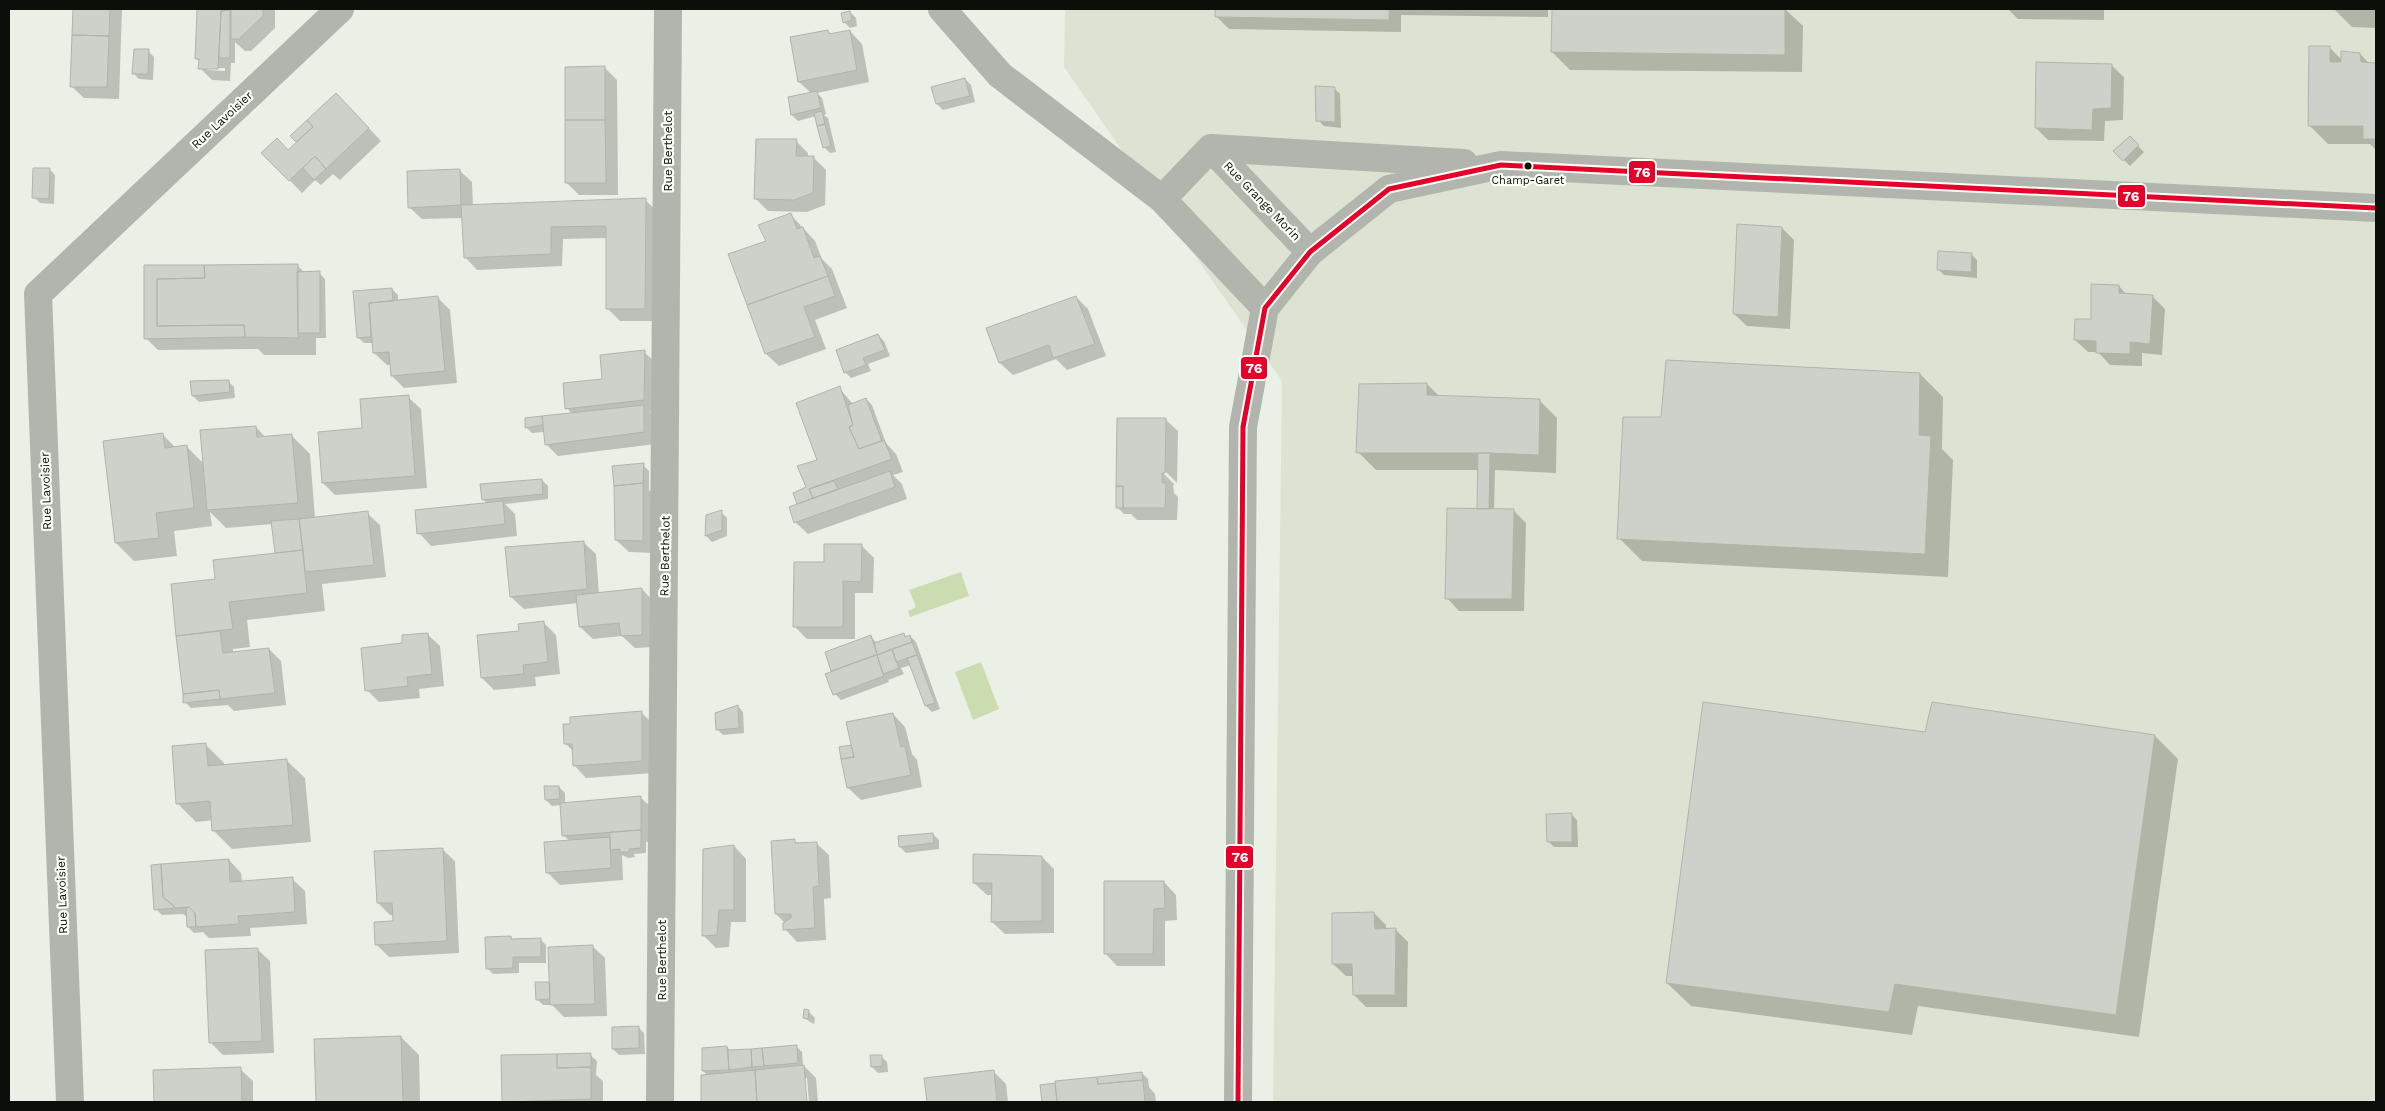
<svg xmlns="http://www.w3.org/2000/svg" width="2385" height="1111" font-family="'Work Sans',sans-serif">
<rect width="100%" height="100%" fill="#ebf0e6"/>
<path fill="#dce3d3" d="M1065,9H2376V1102H1273L1282,381L1064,67Z"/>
<path fill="#cbdcb1" d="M961,572L969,596L910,617L908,611L916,607L909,590Z
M981,662L999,709L973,720L955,672Z"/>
<path fill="#0003" fill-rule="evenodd" d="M74,9H122L119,99L84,98L71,86Z
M198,9H275V28L251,51H245L235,42V63H231L230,81L212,80L200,68V62L197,59ZM207,68H225V71L207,70Z
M1216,9H1548V17L1401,15V32L1229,29L1216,16Z
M1553,9H1785L1803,26L1802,72L1570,70L1552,52Z
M2008,9H2104V20L2018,19Z
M2334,9H2376V28L2352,27Z
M850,12L856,18L857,26L850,28L844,22Z
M828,31L832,35L850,31L862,44L869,82L817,93L822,98L826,114L824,115L828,118L836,152L830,153L824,147L816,116L798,121L792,115L811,93L799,82Z
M2329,47L2342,60L2360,54L2369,63L2376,64V150L2370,144H2328L2310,126Z
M148,51L154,57L153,80L139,79L133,73Z
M2111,65L2124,77L2123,120L2105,121L2104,141L2048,140L2036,128Z
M604,67L617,80L618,195H579L566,182Z
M965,79L971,85L975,102L943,110L937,104Z
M1334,88L1340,94L1341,128L1324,126L1318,120Z
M349,107L381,141L340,180L333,174L321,185L315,180L302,193L263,153L288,152L298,143L291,136Z
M2130,138L2144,152L2130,166L2115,151Z
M796,141L808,153V157H813L826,170L825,205L807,212L768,211L755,198Z
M49,169L55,175L54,204L40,203L34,197Z
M459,170L472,182L473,206L645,200L658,212L656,321H620L608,309L607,238L563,239L562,266L477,270L465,257L463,218L422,219L409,207Z
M791,215L815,241L822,259L832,269L847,308L815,320L826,349L779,366L766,354L730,255L768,242Z
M1782,228L1794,240L1790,329L1747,326L1734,314Z
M1971,254L1977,260V278L1944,275L1938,269Z
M297,265L305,273H319L325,279L326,338H316V355H264L258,349L158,350L146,338Z
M2119,286L2127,295L2152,296L2165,309L2162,355L2142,353V366L2110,365L2098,352H2088L2075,340Z
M392,289L398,295V302L438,298L450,310L457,383L404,388L392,376L391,365H387L374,353L373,343H364L358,337L355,292Z
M1076,297L1088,309L1106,356L1067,370L1056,359L1013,375L1000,363L988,329Z
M878,335L884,341L890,356L868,364L871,371L851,378L845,372Z
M644,352L657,364L656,412H650L656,419V444L558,456L546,444L545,432L532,433L526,427L572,414L567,408Z
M1920,374L1943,397L1942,449L1953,460L1948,577L1642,561L1619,538L1663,419Z
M228,381L234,387L235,398L199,402L193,396Z
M1427,384L1440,397L1539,400L1557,418L1556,473L1495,470L1494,510L1514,511L1526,523L1524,611H1459L1447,598L1478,510L1479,470H1376L1358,452Z
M839,388L853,404L866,399L872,405L886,443L896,454L903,472L893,475L902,484L907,499L808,534L795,522L798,505L795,494L808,488L819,460Z
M408,397L421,409L427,488L335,495L323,483L363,429Z
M1165,419L1178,431L1177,483L1164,470V474L1175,485H1173L1174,493L1178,497L1177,520H1137L1131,514H1124L1118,508Z
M256,427L266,438L292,436L310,454L315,518L367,513L380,525L386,577L322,584L325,611L247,620L250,647L233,649V653L269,649L281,661L286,705L234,711L228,705L191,708L185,702L172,585L217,580L278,554L273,524L226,528L210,512L212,526L174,531L177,556L134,561L116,543L163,435L176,448L187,447L204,464Z
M643,465L649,471V490L655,496V553L629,552L616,540Z
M542,480L548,486V499L505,504L515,514L517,536L431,546L419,533L488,504L483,499Z
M721,512L727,518V536L712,542L706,536L707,516Z
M583,542L596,554L599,594L642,589L654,602V647L635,648L622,636L593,639L580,627L578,603L524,609L511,597Z
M861,545L874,558L873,593H855V639H807L794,626L826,563Z
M543,622L556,635L560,674L535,677L536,686L494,690L482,678L520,632Z
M427,634L440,646L444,686L419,689L420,698L379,702L367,690L404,644Z
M904,634L907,638L910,636L916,642L940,709L932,712L926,706L911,665L901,668L904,674L888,680L889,682L841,700L835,694L827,674L833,671L827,653L871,637L877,643Z
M738,706L743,712L744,733L723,735L717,729Z
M641,712L654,725L653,773L586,778L574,765V752L565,743Z
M893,714L905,727L912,754L917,760L922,787L861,800L848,788L850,747L854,750Z
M1926,734L2155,736L2178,759L2139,1037L1918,1006L1912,1035L1691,1006L1667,983Z
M206,745L224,763V766L286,760L305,778L311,842L232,849L214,831L213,820L196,822L178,804Z
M559,787L565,793V804L640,797L653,809V842H646V853L634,854L635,857L628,858L622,855L623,880L560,885L547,872L570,841L563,835L561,805L552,806L546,800Z
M1571,814L1577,820L1578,847H1554L1548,841Z
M933,834L939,840V849L906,853L900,847L899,837Z
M794,841L798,844L816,843L829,855L831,898L824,899L826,940L797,942L785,929V923L776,914Z
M734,846L746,859V922H731L729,947L716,948L703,935Z
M442,849L455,861L459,953L389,957L377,945L394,922V915H390L378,903Z
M1042,857L1054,869V933L1005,934L992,922L993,895H987L974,883Z
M229,860L241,873L242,882L292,879L305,891L307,924L250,928L251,936L209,938L203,932L194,933L188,927V918L183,914L162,915L156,909Z
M1164,882L1176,895L1177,920L1165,921V966H1117L1105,953Z
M1374,913L1386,925V930H1396L1408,942L1407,1007H1366L1354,995V976H1346L1333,964Z
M511,937L513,940L540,939L546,945V963H519V973L493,974L487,968Z
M592,946L605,958L607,1016L564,1017L552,1005H543L537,999L549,983Z
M257,949L270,961L274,1053L223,1055L210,1042Z
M809,1012L815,1018L814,1024L804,1018Z
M638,1027L644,1033L645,1054L619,1055L613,1049Z
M401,1037L419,1055L420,1102H318L316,1040Z
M796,1046L802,1052L803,1065L816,1078L818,1102H809L807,1078H804L806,1102H702L703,1076H708L703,1071L727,1047L731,1051Z
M590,1055L597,1061L596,1075L603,1081V1102L504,1101Z
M881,1056L887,1062L888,1072L878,1073L872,1067Z
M240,1069L253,1081V1102H155L154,1072Z
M994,1072L1006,1084L1008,1102H928L926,1079Z
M1142,1073L1148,1079L1149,1087L1155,1094L1156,1102H1043L1041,1086L1055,1084L1057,1087Z"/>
<path fill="#ced1ca" stroke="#b1b4ad" d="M73,9H110L109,36L72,35Z
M197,9H230L221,11L218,69H198L199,59H195Z
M231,9H263V16L239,39H231Z
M1215,9H1389V20L1215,17Z
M1552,9H1785V55L1551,52Z
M230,10V58H219L221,11Z
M850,11L852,20L843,23L841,13Z
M828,30L829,34L850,30L857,70L798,82L790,37Z
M72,35L109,36L107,87H70Z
M2309,46H2330V62H2341V51L2360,53L2361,62L2376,63V139H2363V126H2308Z
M134,49H149L148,74H132Z
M2036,62L2112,64L2111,108L2093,109L2092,130L2035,128Z
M605,66V120H565V67Z
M965,78L970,96L936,104L931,87Z
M1315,86L1335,87V122L1316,121Z
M817,91L821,108L791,115L788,97Z
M336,93L369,128L326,169L315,156L289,181L261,153L277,138L288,150L313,127L307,120Z
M822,111L825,124L817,126L814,113Z
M307,120L313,127L296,142L290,136Z
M565,120H605L606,183H565Z
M825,124L831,146L823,148L817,126Z
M2130,136L2139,145L2123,161L2113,151Z
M756,139H797L796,156H814L813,193L794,200L754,199Z
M315,156L326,169L314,180L303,168Z
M33,168H50L49,199L32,198Z
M460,169L461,205L408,208L407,171Z
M646,198L645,309H606V226L551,227V254L464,258L461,205Z
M791,213L797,229L803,227L814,258L820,256L828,276L747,305L728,254L766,241L758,225Z
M1737,224L1782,227L1778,317L1733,314Z
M1938,251L1972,253L1971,272L1937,270Z
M298,264V338L245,337L244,325L157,326V279L205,278L204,265Z
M144,265H204L205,278L157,279V326L244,325L245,337L144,339Z
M320,271V333H298L297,272Z
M828,276L835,296L804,307L815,337L765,354L747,305Z
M2091,284L2119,285V293L2153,295L2150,344L2130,342V354L2096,353V341L2074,340L2075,319H2091Z
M392,288L393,301L369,303L371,337L357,338L353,291Z
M438,296L445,371L391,376L389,352L373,353L369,303Z
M1076,296L1095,344L1053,358L1049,345L999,363L986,328Z
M878,334L885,350L863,358L866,365L844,373L836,350Z
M645,350L644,400L565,409L563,383L602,379L600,355Z
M1666,360L1920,373L1919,435L1931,436L1925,554L1617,539L1623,417H1661Z
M229,380L230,392L192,396L190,381Z
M1427,383V395L1540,399L1539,455L1490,453H1356L1359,384Z
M840,386L853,425L849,427L859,449L884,440L892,459L809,489L813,498L797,504L793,493L806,487L797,466L817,460L796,403Z
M409,395L415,476L322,483L318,432L362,428L360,399Z
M866,398L882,441L859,449L849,427L853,425L848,405Z
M644,405V432L545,445L542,416Z
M542,416L543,425L525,428V418Z
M1117,418H1166L1165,473H1162V483H1166L1165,508H1123V486H1116Z
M256,426L257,437L292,434L298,503L207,510L200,430Z
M163,433L165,448L187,445L194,508L156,513L159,538L115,543L103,441Z
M1478,453H1490L1489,509H1477Z
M644,463L643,483L614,486L612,466Z
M890,471L895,487L794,523L789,507Z
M542,479L543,494L482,500L480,484Z
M834,481L838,489L813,498L809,489Z
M643,483V541L615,540L614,486Z
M1116,486H1123V508H1116Z
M503,501L505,524L417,534L415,510Z
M1447,508L1514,509L1512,599H1445Z
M722,510V530L705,536L706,515Z
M368,511L374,565L305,572L299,519Z
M299,519L303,550L275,553L271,521Z
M584,541L587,589L510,597L505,547Z
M824,544H862L861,582L843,581V627H793L794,562H824Z
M303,550L307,593L229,602L233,629L176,636L171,584L215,579L213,560Z
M642,588V635L621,636L619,623L579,627L576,595Z
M544,621L548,662L523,665L524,674L481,678L477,635L519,631L518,624Z
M220,631L223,653L269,648L275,693L220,699L219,690L183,694L176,636Z
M428,633L432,674L407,677L408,686L365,691L361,648L402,643V635Z
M904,633L905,637L910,635L912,642L877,655L874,643Z
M871,635L877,655L831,671L825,652Z
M912,642L917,655L896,662L892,649Z
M892,649L899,668L883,674L877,655Z
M875,655H877L884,676L833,695L825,674Z
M917,655L935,703L925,706L907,658Z
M219,690L220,699L183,703V694Z
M1703,702L1925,732L1932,702L2155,735L2116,1015L1895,984L1889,1012L1666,983Z
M738,705L739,728L716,730L715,713Z
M642,711V761L573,766L572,744H564L563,724H570V717Z
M893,713L901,747L905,746L911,775L847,788L841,759L854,757L846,722Z
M206,743L208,766L287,759L293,825L212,831L210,801L176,804L172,746Z
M851,745L854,757L841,759L839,747Z
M544,786H559L560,799L545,800Z
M641,796V830L562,836L560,803Z
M1572,813V842H1547L1546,814Z
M641,830V848L629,849V852H620V849L610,850V832Z
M933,833L934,843L899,847L898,836Z
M610,837L611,868L546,873L544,842Z
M795,839V843L817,842L819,886L813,887L815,928L783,930V923L791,918V914H775L771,841Z
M734,845V910H719L717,935L702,936L703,849Z
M443,848L447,941L375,945L374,922L393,921L392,903H377L374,851Z
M973,854L1042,856V921L991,922L992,883H973Z
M229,859L230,882L293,877L295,912L238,916L239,924L196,927L195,913L189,907L176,908L163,897L161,864Z
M161,864L163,897L176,908L154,910L151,865Z
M1104,881H1164L1165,908L1154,909L1153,954H1104Z
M189,907L195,913L196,927H187L186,908Z
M1374,912L1375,929L1396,928L1395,995H1353L1352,964H1332V913Z
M511,936V939L541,938V957H513V968L486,969L485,937Z
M593,945L595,1004L550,1005L548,947Z
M258,948L262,1041L209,1043L205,950Z
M535,982H550V999L536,1000Z
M804,1009L809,1010L808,1019L803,1018Z
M639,1026V1048L612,1049V1027Z
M401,1036L403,1102H316L314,1039Z
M797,1045L798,1063L764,1066L762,1048Z
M727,1046L729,1070L702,1071V1048Z
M762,1048L764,1066L752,1067L751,1049Z
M751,1049L752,1067L729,1070L728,1050Z
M591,1053V1067L557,1068V1054Z
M557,1054V1068L591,1067V1099L502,1102L501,1055Z
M870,1055H882V1066L871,1067Z
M804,1065L807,1102H757L755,1070Z
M241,1067L242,1102H154L153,1070Z
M755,1070L757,1102H701V1075Z
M994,1070L997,1102H927L924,1078Z
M1142,1072L1143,1080L1098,1084L1097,1077Z
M1097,1077L1098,1084L1143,1080L1145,1102H1057L1055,1081Z
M1055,1083L1057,1102H1042L1040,1085Z"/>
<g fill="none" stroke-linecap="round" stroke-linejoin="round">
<path stroke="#b2b5ad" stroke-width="28" d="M942,9L1000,75L1162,199L1265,308
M1211,148L1464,163
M1162,199L1211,148L1310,252
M70,1102L38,294L340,9
M660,1102L668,9
M1238,1102L1243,427L1265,308L1310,252L1389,189L1501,165L2376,208"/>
<g stroke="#fbfff5" stroke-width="9">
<path id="bus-1" d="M1238,1102L1243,427L1265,308L1310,252L1389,189L1501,165L2376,208"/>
</g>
<use href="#bus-1" stroke="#e4002b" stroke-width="5"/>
</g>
<circle fill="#0c0e09" stroke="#fbfff5" stroke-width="2" cx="1528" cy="166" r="4.5"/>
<g text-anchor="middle" stroke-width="4.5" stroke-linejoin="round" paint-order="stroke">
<g font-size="11" fill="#0c0e09" stroke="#fbfff5">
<text x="1528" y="184">Champ-Garet</text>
</g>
<g font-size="12" fill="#0c0e09" stroke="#fbfff5">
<text transform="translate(222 120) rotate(-43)" y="4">Rue Lavoisier</text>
<text transform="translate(668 151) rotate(-90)" y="4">Rue Berthelot</text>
<text transform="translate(1262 201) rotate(46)" y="4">Rue Grange Morin</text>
<text transform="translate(46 491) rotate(-92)" y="4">Rue Lavoisier</text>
<text transform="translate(665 556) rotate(-89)" y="4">Rue Berthelot</text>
<text transform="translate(62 895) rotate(-92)" y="4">Rue Lavoisier</text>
<text transform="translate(662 960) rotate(-90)" y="4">Rue Berthelot</text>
</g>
</g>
<g stroke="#fbfff5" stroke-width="2">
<rect x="1628" y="160" width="28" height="24" rx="5" fill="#e4002b"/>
<rect x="2117" y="184" width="29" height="24" rx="5" fill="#e4002b"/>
<rect x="1240" y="356" width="28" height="24" rx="5" fill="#e4002b"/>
<rect x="1225" y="845" width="29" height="24" rx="5" fill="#e4002b"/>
</g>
<g font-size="14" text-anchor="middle" font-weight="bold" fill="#fff">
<text x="1642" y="177">76</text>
<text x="2131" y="201">76</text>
<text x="1254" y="373">76</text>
<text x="1240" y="862">76</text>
</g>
<rect width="2385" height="1111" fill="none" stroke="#0c0e09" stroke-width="20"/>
</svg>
